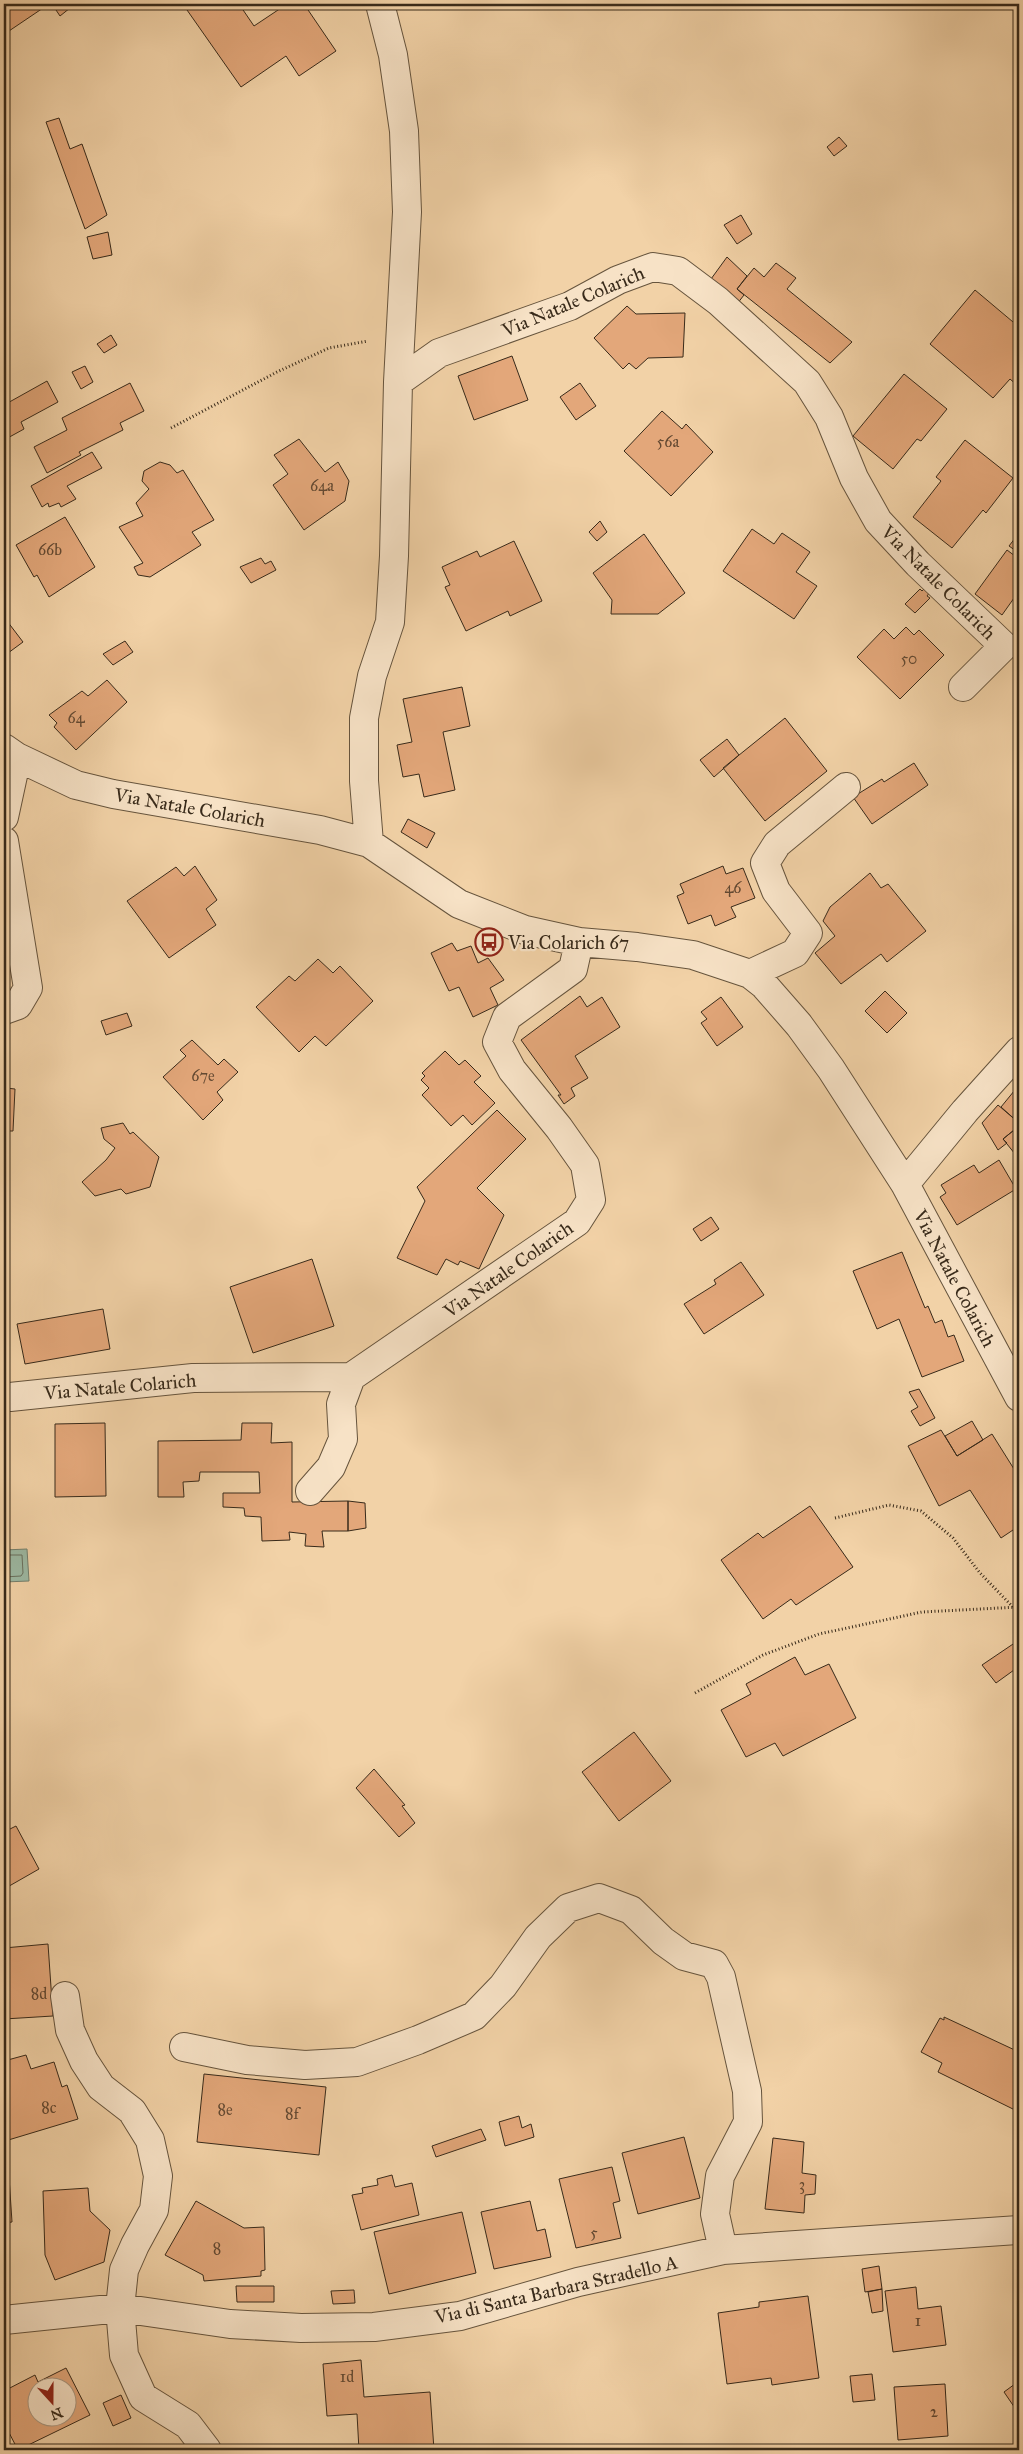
<svg xmlns="http://www.w3.org/2000/svg" width="1023" height="2454" font-family="'IM FELL Great Primer',serif">
<rect width="100%" height="100%" fill="#f2d2a7"/>
<filter id="stains"><feTurbulence type="fractalNoise" baseFrequency=".004" numOctaves="4"/><feColorMatrix values="0 0 0 0 .2 0 0 0 0 .09 0 0 0 0 .02 0 0 0 .5 -.17"/></filter>
<radialGradient id="worn" r=".72"><stop offset=".6" stop-color="#630" stop-opacity="0"/><stop offset="1" stop-color="#630" stop-opacity=".3"/></radialGradient>
<path fill="#9cb8a2" stroke="#747f6c" d="M27,1549L29,1581L4,1582V1550Z"/>
<g fill="none" stroke-linecap="round" stroke-linejoin="round">
<path stroke="#6a715e" stroke-width="1" d="M4,1555H22L23,1573L21,1576L4,1577"/>
</g>
<path fill="#e3a77a" stroke="#382a1a" fill-rule="evenodd" d="M12,4H49L6,33L4,28V11Z
M52,4H75L60,16Z
M195,4H239L254,26L287,4H304L336,51L299,76L286,56L241,87L187,10Z
M59,118L70,149L82,144L107,215L85,229L46,122Z
M839,137L847,146L834,156L827,147Z
M741,215L752,234L737,244L724,225Z
M108,232L112,255L93,259L87,237Z
M727,257L747,276L737,289L744,295L737,304L711,279Z
M776,263L796,278L787,289L852,342L830,363L737,289L754,268L764,277Z
M975,290L1019,327V384L1018,386L1010,379L993,398L930,344Z
M627,306L636,314L685,313L683,357L648,358L636,369L629,363L623,369L594,338Z
M111,335L117,345L104,353L97,344Z
M512,356L528,400L474,420L458,376Z
M85,366L93,382L81,389L72,372Z
M904,374L947,409L921,441L917,439L893,469L853,436Z
M47,381L58,402L21,422L24,429L4,440V405Z
M130,383L144,411L120,423L123,430L79,452L81,455L47,473L34,447L67,430L62,418Z
M580,383L596,406L576,420L560,397Z
M662,411L682,429L686,424L713,452L671,496L624,451Z
M299,439L325,472L338,462L349,481L345,501L304,530L273,485L288,474L274,455Z
M965,440L1013,478L986,513L983,510L952,548L913,517L941,481L936,477Z
M92,452L102,468L67,486L76,499L61,507L59,503L49,507L48,503L42,507L31,486Z
M160,462L170,465L177,473L183,470L214,520L192,532L201,545L150,577L138,575L134,567L143,563L119,527L143,516L136,503L149,489L142,481L144,471Z
M65,517L95,567L49,597L37,575L34,577L16,545Z
M600,521L607,532L597,541L589,532Z
M752,529L774,544L782,533L810,552L796,572L817,586L794,619L723,571Z
M1019,533V553L1009,546Z
M644,534L685,593L658,614H611L612,600L593,573Z
M514,541L542,601L510,616L508,611L466,631L445,587L450,585L442,567L477,551L480,557Z
M1007,550L1019,559V591L1002,615L975,594Z
M261,558L265,564L271,561L276,570L251,583L240,567Z
M926,587L930,592L927,596L930,598L915,613L905,604L920,589L922,591Z
M4,617L23,642L4,656Z
M906,627L914,635L919,630L944,655L900,699L857,657L884,629L894,639Z
M125,641L133,652L113,665L103,654Z
M107,680L127,702L76,750L54,727L57,723L49,715L82,691L88,696Z
M462,687L470,726L443,732L455,790L424,797L419,774L403,777L397,745L412,742L403,699Z
M785,718L827,771L765,821L723,768Z
M727,739L739,755L714,777L700,760Z
M914,763L928,785L872,824L853,797L882,779L884,782Z
M408,819L435,833L427,848L401,832Z
M195,866L217,900L206,909L216,925L169,958L127,901L176,867L184,876Z
M723,866L726,874L743,868L755,898L731,907L736,917L715,926L711,915L688,924L677,896L684,893L680,884Z
M870,873L881,888L888,884L926,931L887,962L881,954L841,984L815,953L835,936L823,921L830,907Z
M452,943L457,951L471,946L478,963L488,958L504,980L490,988L498,1005L473,1017L459,987L449,991L431,953Z
M318,959L333,973L340,966L373,1001L326,1046L315,1036L299,1052L256,1007L289,976L295,981Z
M885,991L907,1013L887,1033L865,1011Z
M580,996L587,1007L602,997L620,1027L575,1056L588,1078L571,1088L575,1096L564,1104L558,1095H561L521,1040Z
M721,997L743,1027L717,1046L701,1023L707,1019L701,1012Z
M127,1013L132,1026L106,1035L101,1021Z
M192,1040L218,1065L224,1059L238,1072L217,1092L223,1100L203,1120L163,1077L186,1056L180,1050Z
M445,1051L459,1065L465,1060L481,1076L474,1082L495,1103L472,1125L463,1115L451,1126L422,1095L429,1088L421,1080L425,1076L422,1073Z
M4,1059H6V1088L15,1089L13,1131H4Z
M1019,1085V1123L1001,1107Z
M998,1105L1019,1123V1126L1003,1139L1007,1143L998,1150L982,1123Z
M497,1110L526,1139L477,1188L504,1215L479,1269L460,1261L458,1265L446,1259L437,1275L397,1258L425,1201L417,1187Z
M123,1123L130,1134L133,1132L159,1157L150,1187L126,1194L121,1189L95,1196L82,1182L106,1160L115,1148L104,1139L101,1128Z
M1019,1126V1159L1003,1139Z
M999,1160L1016,1189L957,1225L940,1197L946,1193L941,1185L974,1165L979,1173Z
M711,1217L719,1229L701,1241L693,1229Z
M902,1252L925,1308L928,1306L935,1323L942,1320L948,1337L954,1335L964,1361L922,1377L899,1319L877,1329L853,1271Z
M312,1259L334,1326L253,1353L230,1287Z
M741,1262L764,1295L704,1334L684,1304L716,1284L714,1280Z
M103,1309L110,1349L25,1364L17,1324Z
M919,1389L935,1418L920,1426L911,1411L918,1407L909,1392Z
M972,1421L983,1440L957,1456L945,1436Z
M105,1423L106,1496L55,1497V1424Z
M242,1423H272L271,1443L292,1442V1502L348,1501V1531H322L324,1547L305,1546L306,1534L289,1532L290,1540L262,1541L261,1517L245,1516L244,1508L223,1507V1493H260L259,1472H200L199,1481L183,1482L184,1497H158V1441L241,1440Z
M4,1426H6L9,1502H4Z
M941,1430L957,1456L992,1434L1019,1477V1526L1001,1538L970,1490L939,1506L908,1446Z
M348,1501L365,1503L366,1528L348,1531Z
M810,1506L853,1567L796,1605L791,1599L763,1619L721,1560L758,1533L763,1538Z
M1019,1640V1677L1014,1670L996,1683L982,1665Z
M795,1657L805,1675L829,1664L856,1718L783,1756L775,1743L746,1757L721,1710L751,1694L746,1684Z
M634,1732L671,1781L619,1821L582,1772Z
M374,1769L405,1805L402,1806L415,1823L399,1837L356,1788Z
M16,1826L39,1869L4,1889V1832Z
M48,1944L53,2016L4,2019V1948Z
M944,2017L1019,2052V2112L938,2072L942,2063L921,2052L940,2018L944,2020Z
M26,2055L31,2069L54,2062L62,2087L67,2085L78,2119L5,2141L4,2061Z
M204,2074L326,2087L319,2155L197,2142Z
M519,2116L522,2128L531,2124L534,2137L505,2146L499,2122Z
M481,2129L486,2140L436,2157L432,2146Z
M684,2137L700,2198L638,2214L622,2153Z
M773,2138L804,2142L802,2173L816,2175L815,2194L805,2195L804,2213L765,2209Z
M612,2167L620,2201L613,2203L621,2238L576,2248L559,2179Z
M392,2175L395,2187L412,2183L419,2215L361,2230L352,2195L363,2193L362,2188L378,2185L377,2179Z
M4,2177H9L12,2222L4,2223Z
M88,2188L90,2211L110,2230L104,2262L55,2280L45,2255L43,2191Z
M196,2201L244,2228L264,2227L265,2270L261,2271V2276L204,2281L203,2275L165,2255Z
M530,2201L537,2231L545,2229L551,2257L494,2269L481,2212Z
M462,2212L476,2273L389,2294L374,2232Z
M879,2266L882,2289L865,2292L862,2269Z
M236,2286H274V2302H237Z
M916,2287L918,2309L941,2306L946,2345L893,2352L885,2291Z
M882,2289L883,2311L872,2313L868,2292Z
M354,2290L355,2303L333,2304L331,2291Z
M808,2296L819,2378L772,2385L771,2378L727,2384L718,2313L759,2307V2302Z
M361,2360L364,2397L430,2392L434,2450H359L357,2414L327,2416L323,2364Z
M66,2368L90,2415L18,2450L4,2423V2391L35,2375L38,2382ZM38,2386H68V2416H38Z
M872,2374L875,2400L853,2402L850,2376Z
M1019,2381V2414L1004,2392Z
M945,2384L948,2436L898,2440L894,2387Z
M121,2395L131,2418L113,2426L103,2403Z"/>
<g fill="none" stroke-linecap="round" stroke-linejoin="round">
<g stroke="#66543d" stroke-width="30">
<path id="minor" d="M398,382L439,353L570,306L618,280L653,267L678,271L718,301L807,382L829,417L854,478L878,521L918,564L1004,646L963,687
M4,748L17,757L76,785L113,794L320,830L369,843L459,904L525,930L579,942L637,947L693,955L750,974L764,985L799,1025L831,1069L905,1184L1019,1397
M4,817L17,757
M4,841L28,988L18,1005L4,1010
M369,843L364,781V718L372,676L390,622L394,556L398,382L407,212L404,131L393,55L380,4
M750,974L795,953L808,933L776,891L765,863L777,844L846,787
M905,1184L965,1111L1019,1051
M10,1397L193,1378L351,1377
M310,1491L331,1467L343,1439L341,1404L351,1377L577,1222L591,1200L585,1165L559,1128L512,1070L497,1042L507,1017L573,969L579,942
M65,1996L70,2030L84,2061L101,2087L132,2111L150,2140L158,2176L154,2210L135,2245L124,2270L120,2308L124,2355L143,2397L188,2425L207,2450
M184,2047L247,2060L305,2065L357,2062L418,2040L474,2016L503,1986L538,1937L568,1908L599,1898L631,1910L663,1941L684,1956L714,1964L721,1977L747,2091L748,2122L720,2176L715,2214L723,2250
M4,2320L120,2308L230,2324L301,2328L374,2327L460,2316L578,2282L723,2250L1019,2230"/>
</g>
<path stroke="#382a1a" stroke-width="3" stroke-dasharray="1 2.5" stroke-linecap="butt" d="M171,428L277,372L329,348L368,341
M835,1518L889,1505L921,1511L953,1538L980,1573L1014,1608
M695,1693L763,1655L819,1634L922,1612L1019,1607"/>
<use href="#minor" stroke="#f7e2c6" stroke-width="28"/>
</g>
<defs>
<g id="bus-ring" transform="scale(1.4375)"><circle r="9.5" fill="#f7e2c6" stroke="#8f2418" stroke-width="1.5"/><path d="M-5-6H5V4H4V6H2V4H-2V6H-4V4H-5ZM-3.5-4V0h7V-4ZM-3.5 1.2v1.5H-2V1.2ZM2 1.2v1.5H3.5V1.2Z" fill="#8f2418"/></g>
</defs>
<g fill-rule="evenodd">
<use href="#bus-ring" x="489" y="942"/>
</g>
<g text-anchor="middle" stroke-width="4.5" stroke-linejoin="round" paint-order="stroke">
<g font-size="16" fill="#634932">
<text x="668" y="447">56a</text>
<text x="322" y="491">64a</text>
<text x="50" y="555">66b</text>
<text x="909" y="664">50</text>
<text x="76" y="723">64</text>
<text x="733" y="893">46</text>
<text x="203" y="1081">67e</text>
<text x="39" y="1999">8d</text>
<text x="49" y="2113">8c</text>
<text x="225" y="2115">8e</text>
<text x="292" y="2119">8f</text>
<text x="802" y="2190">3</text>
<text x="594" y="2238">5</text>
<text x="217" y="2254">8</text>
<text x="918" y="2326">1</text>
<text x="347" y="2382">1d</text>
<text x="934" y="2417">2</text>
</g>
<g font-size="19" fill="#382a1a" stroke="#f7e2c6">
<text transform="translate(573 301) rotate(-23)" y="7">Via Natale Colarich</text>
<text transform="translate(939 582) rotate(45)" y="7">Via Natale Colarich</text>
<text transform="translate(190 807) rotate(10)" y="7">Via Natale Colarich</text>
<text transform="translate(508 1269) rotate(-35)" y="7">Via Natale Colarich</text>
<text transform="translate(955 1278) rotate(62)" y="7">Via Natale Colarich</text>
<text transform="translate(120 1386) rotate(-5)" y="7">Via Natale Colarich</text>
<text transform="translate(556 2289) rotate(-13)" y="7">Via di Santa Barbara Stradello A</text>
</g>
<g font-size="19" fill="#382a1a" stroke="#f7e2c6" text-anchor="start">
<text x="508" y="949">Via Colarich 67</text>
</g>
</g>
<rect width="1023" height="2454" fill="none" stroke="#f2d2a7" stroke-width="20"/>
<rect x="5" y="5" width="1013" height="2444" fill="none" stroke="#382a1a" stroke-width="2.5"/>
<rect x="10" y="10" width="1003" height="2434" fill="none" stroke="#382a1a"/>
<g transform="translate(52 2402) rotate(159)"><circle r="24" fill="#f7e2c6" stroke="#ab9881"/>
<path d="M0-4L9 19L0 12L-9 19Z" fill="#8f2418"/>
<text y="-8" font-size="14" font-weight="bold" text-anchor="middle" fill="#382a1a">N</text>
</g>
<rect width="100%" height="100%" filter="url(#stains)"/>
<rect width="100%" height="100%" fill="url(#worn)"/>
</svg>
